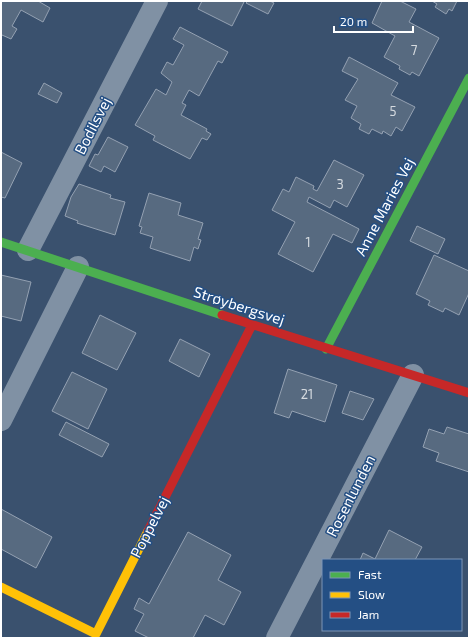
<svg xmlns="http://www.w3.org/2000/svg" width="470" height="639" font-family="'Exo 2',sans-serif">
<rect width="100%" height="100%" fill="#3a516e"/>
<path fill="#576a80" stroke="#94a1b2" d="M1,1H38L50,8L43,22L21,10L12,26L17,29L11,39L2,35L1,37Z
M202,1H241L244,2L232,26L198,9Z
M248,1H270L274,3L268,14L246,3Z
M382,1H400L416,9L409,22L439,38L419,76L412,72L410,75L399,69L400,66L384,57L395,36L372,23Z
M432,1H457L452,11L449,9L446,14L435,7L437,4Z
M180,27L228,52L222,63L218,61L199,96L189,90L182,103L186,105L181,115L207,129L206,131L211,134L207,140L202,138L190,159L153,140L155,136L135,125L156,89L166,95L172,82L161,73L167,62L173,65L184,45L173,39Z
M349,57L398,83L391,95L415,107L402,131L396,127L391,136L383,131L382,134L372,129L369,134L359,129L361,124L351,118L357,106L345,100L358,79L342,71Z
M44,83L62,93L57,103L38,94Z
M108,137L128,147L115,172L104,166L101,172L89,166L95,154L98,155Z
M1,152L22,163L5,198L1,197Z
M334,160L364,175L347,207L334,200L330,208L309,197L307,202L359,229L352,243L333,234L313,272L278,254L295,222L272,210L283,189L289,192L296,177L314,186L313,189L317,191Z
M79,184L111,195L110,198L125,202L115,235L77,223L78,221L65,216L71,197Z
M149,193L181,203L178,215L203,223L198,239L201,240L198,249L194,247L190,261L150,248L153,237L140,233L142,227L139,226Z
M417,226L445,239L438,254L410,241Z
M434,255L469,271V293L459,315L445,308L443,312L428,305L430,301L416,294Z
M1,275L31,282L21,321L1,316Z
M100,315L136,333L117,370L82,353Z
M180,339L210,354L199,377L169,361Z
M288,369L337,385L325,422L292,411L289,418L274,413Z
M72,372L107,389L88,429L52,411Z
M350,391L374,399L363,420L342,413Z
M66,422L109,444L102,457L59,435Z
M447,427L469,434V472L436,461L439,453L423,447L429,429L444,434Z
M1,509L52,537L36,568L1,549Z
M389,530L422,547L415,560H360L363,553L375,559Z
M188,532L231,555L218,580L241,592L224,625L205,615L193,638H149L135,631L144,614L134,609L139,598L149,604Z"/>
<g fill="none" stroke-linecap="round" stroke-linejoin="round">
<path stroke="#8091a4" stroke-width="22" d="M28,250L157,1
M1,420L78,267
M277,638L413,375"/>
<path stroke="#4caf50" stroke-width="9" d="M1,242L222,315
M326,349L469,78"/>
<path stroke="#ffc107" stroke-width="9" d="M1,587L96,634L148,531"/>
<path stroke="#c62828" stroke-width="9" d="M222,315L469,393
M148,531L252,325"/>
</g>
<g text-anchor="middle" stroke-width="3" stroke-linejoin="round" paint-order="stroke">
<g font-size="13" fill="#d5dadf">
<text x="414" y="55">7</text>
<text x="393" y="116">5</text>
<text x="340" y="189">3</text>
<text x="308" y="247">1</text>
<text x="307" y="399">21</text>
</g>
<g font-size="15" fill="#fff" stroke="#244f84">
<text transform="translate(93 126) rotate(-63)" y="5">Bodilsvej</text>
<text transform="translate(385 207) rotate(-62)" y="5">Anne Maries Vej</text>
<text transform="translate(239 306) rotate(18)" y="5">Strøybergsvej</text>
<text transform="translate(351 496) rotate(-63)" y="5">Rosenlunden</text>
<text transform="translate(150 527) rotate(-63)" y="5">Poppelvej</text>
</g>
</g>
<rect width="470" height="639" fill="none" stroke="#ffffff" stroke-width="4"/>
<rect x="322" y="559" width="140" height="72" fill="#244f84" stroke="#7c95b5"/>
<rect x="330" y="572" width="20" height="6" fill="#4caf50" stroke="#7c95b5"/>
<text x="358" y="579" font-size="12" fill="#ffffff">Fast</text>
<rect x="330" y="592" width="20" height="6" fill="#ffc107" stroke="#7c95b5"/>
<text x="358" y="599" font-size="12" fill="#ffffff">Slow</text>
<rect x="330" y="612" width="20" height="6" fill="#c62828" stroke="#7c95b5"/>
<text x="358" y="619" font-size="12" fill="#ffffff">Jam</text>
<path d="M334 26v6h79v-6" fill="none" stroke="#ffffff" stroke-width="2"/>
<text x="340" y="26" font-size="12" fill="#ffffff" stroke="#244f84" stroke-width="3" paint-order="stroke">20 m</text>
</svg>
